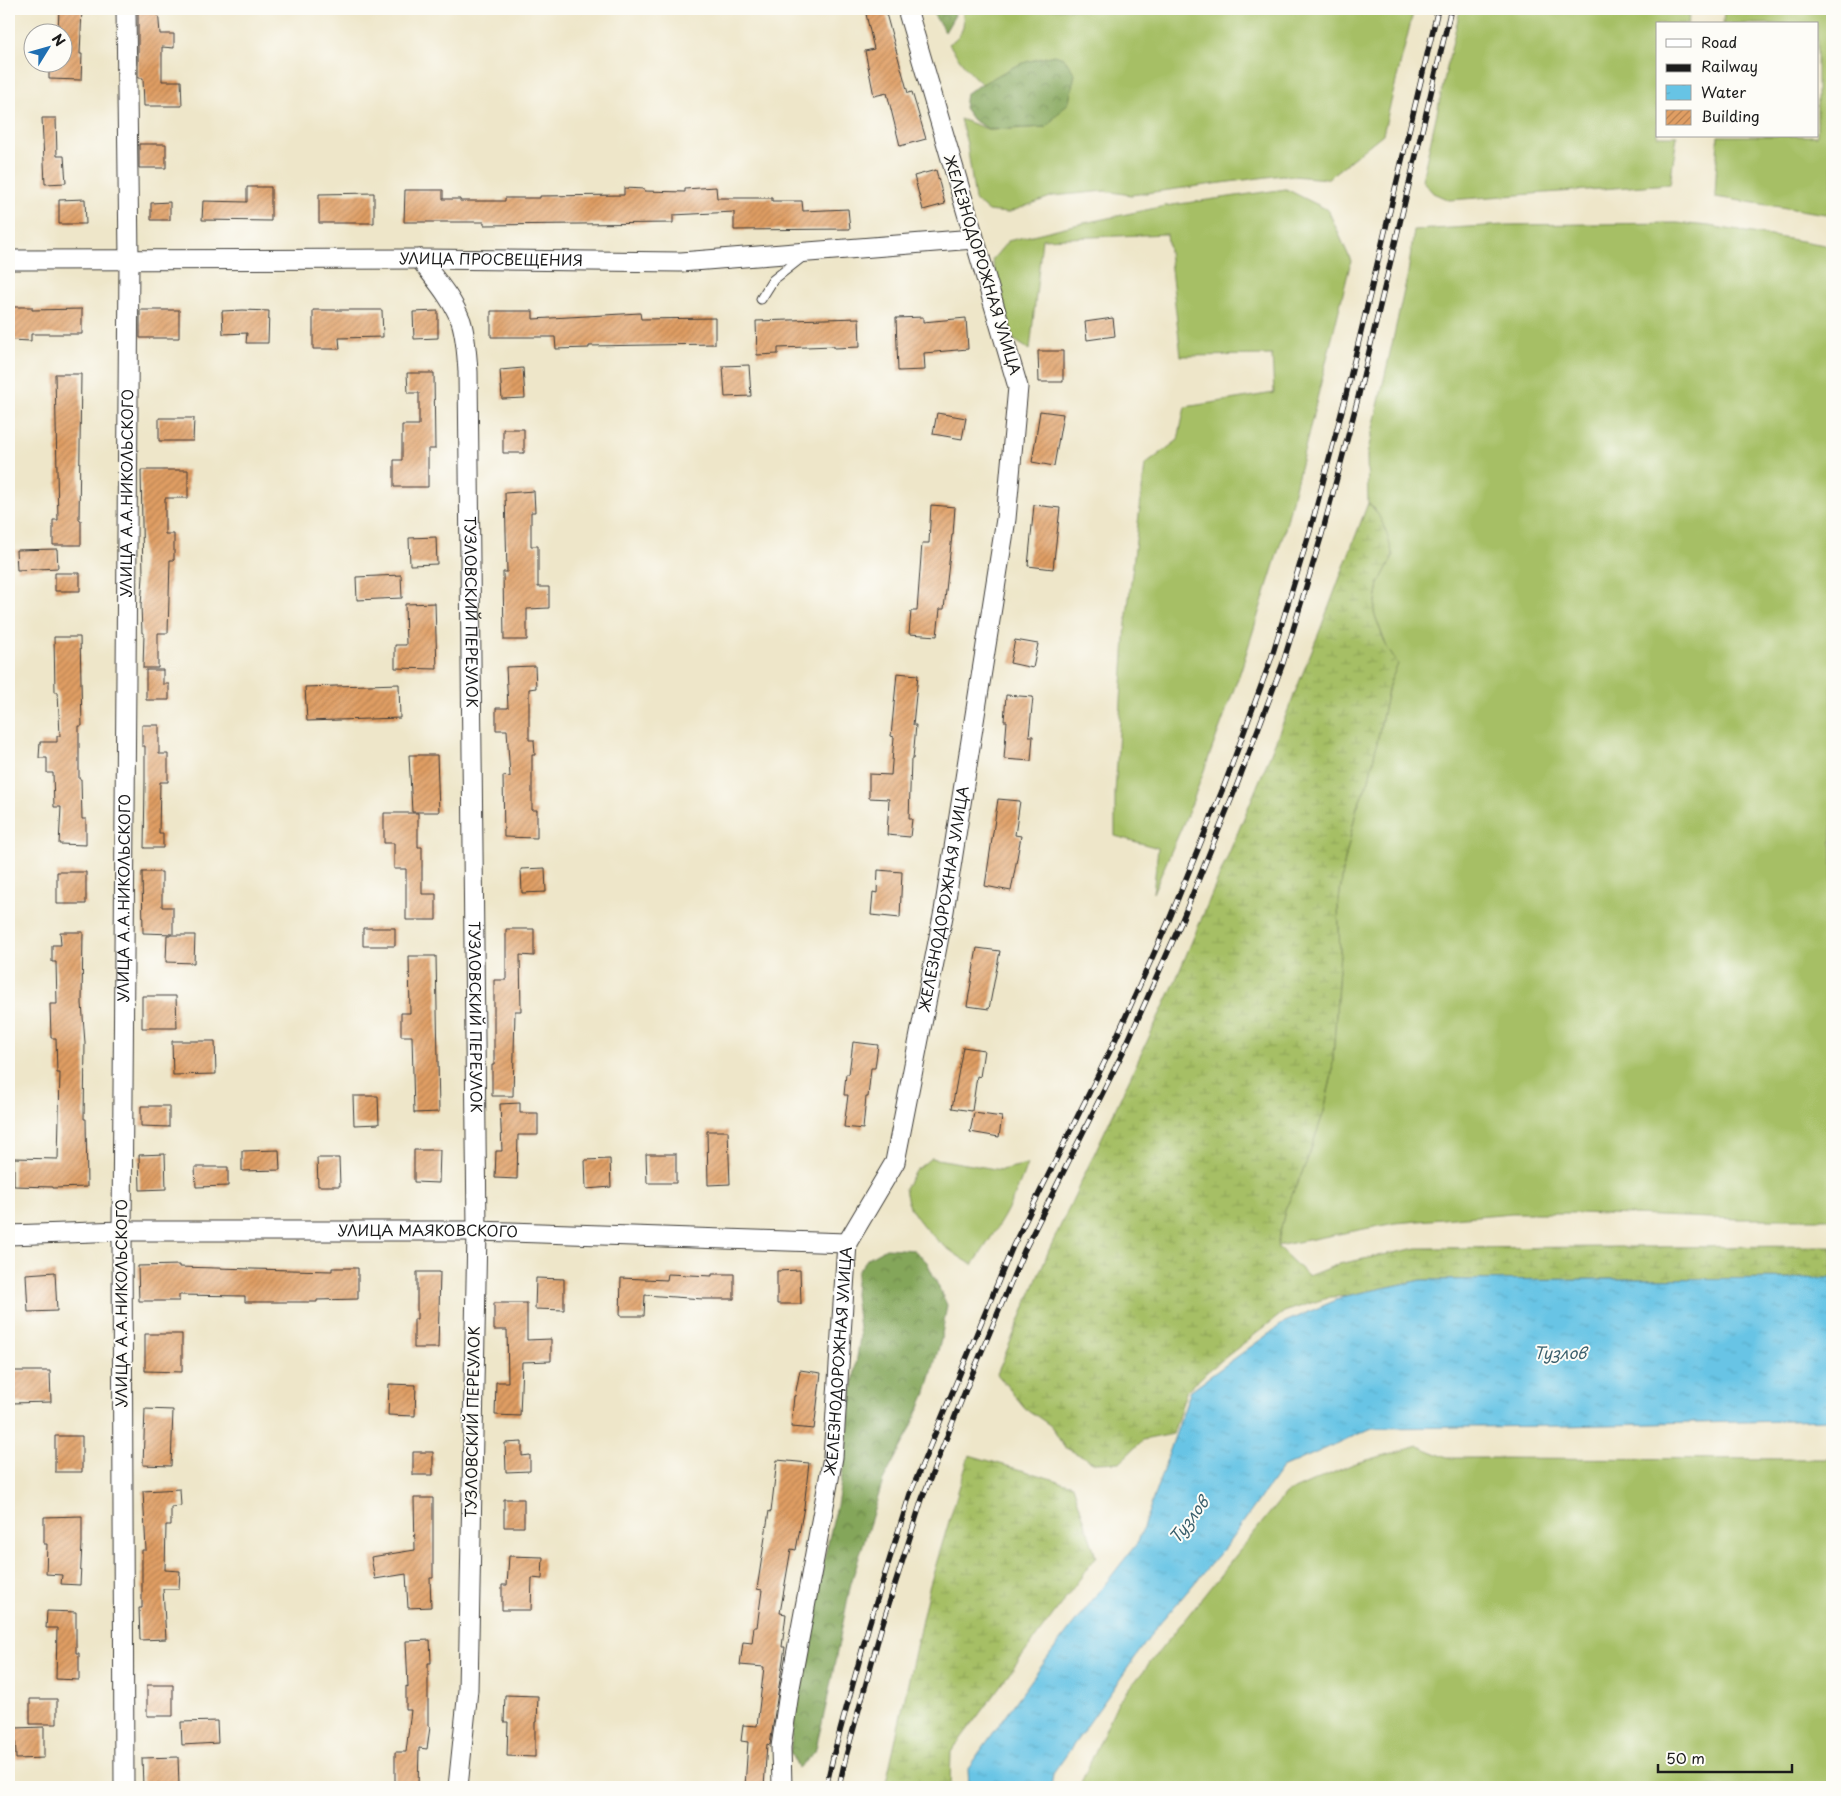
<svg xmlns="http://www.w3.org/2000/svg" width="1841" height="1796" font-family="'Playpen Sans',sans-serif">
<defs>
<pattern id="forest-crowns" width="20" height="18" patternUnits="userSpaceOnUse" patternTransform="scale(1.25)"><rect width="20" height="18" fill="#84a65a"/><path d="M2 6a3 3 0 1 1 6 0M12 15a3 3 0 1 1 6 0" fill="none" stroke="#6b864a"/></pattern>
<pattern id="wetland-marsh" width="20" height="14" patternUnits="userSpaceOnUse" patternTransform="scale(1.25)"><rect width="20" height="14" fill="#a6bf65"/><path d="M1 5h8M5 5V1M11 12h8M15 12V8" fill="none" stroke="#8ea457"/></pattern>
<pattern id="water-ripples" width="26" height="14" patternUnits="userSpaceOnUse" patternTransform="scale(1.25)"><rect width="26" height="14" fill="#67c4e5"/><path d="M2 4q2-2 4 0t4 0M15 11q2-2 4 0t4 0" fill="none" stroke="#59a8c4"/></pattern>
<pattern id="building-hatch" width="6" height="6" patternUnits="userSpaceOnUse" patternTransform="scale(1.25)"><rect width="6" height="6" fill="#e09e63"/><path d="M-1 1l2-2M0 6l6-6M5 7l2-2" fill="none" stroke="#b58051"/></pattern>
</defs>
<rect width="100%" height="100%" fill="#fdfcf7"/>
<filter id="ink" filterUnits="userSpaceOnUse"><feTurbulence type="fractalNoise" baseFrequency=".02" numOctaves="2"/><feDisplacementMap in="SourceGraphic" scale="10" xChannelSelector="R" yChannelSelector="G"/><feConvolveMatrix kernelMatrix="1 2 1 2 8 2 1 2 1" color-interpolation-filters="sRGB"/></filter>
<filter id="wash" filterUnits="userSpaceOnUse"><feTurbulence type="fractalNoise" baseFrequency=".0096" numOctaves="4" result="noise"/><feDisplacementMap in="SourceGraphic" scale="20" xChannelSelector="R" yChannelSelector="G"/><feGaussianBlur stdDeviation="1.12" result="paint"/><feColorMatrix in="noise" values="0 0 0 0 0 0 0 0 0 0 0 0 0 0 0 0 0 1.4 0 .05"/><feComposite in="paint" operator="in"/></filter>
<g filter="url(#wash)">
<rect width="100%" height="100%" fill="#eee6c9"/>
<path fill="#a6bf65" stroke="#616e40" d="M962,9H1414L1383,134L1327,179L1282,175L1131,195L1105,191L1053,196L1007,213L988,211L975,200L967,144L960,119L990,130L1046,127L992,79L982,84C968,72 959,59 949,44C964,33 965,27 962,9Z
M1460,9H1690L1688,24H1657V136H1677L1670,184L1449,200L1433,193L1422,180Z
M1724,9H1832V215L1715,197L1718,136H1817V24H1723Z
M1286,189L1328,210L1351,261L1285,529L1241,670L1191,806L1153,893L1158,848L1115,836V793L1126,623L1145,465L1178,440L1185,407L1274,393L1272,355L1181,356L1167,234L1042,239L1030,350L1014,340L992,260L1008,241L1065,227L1165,206Z
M1677,223L1709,226L1832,246V1219H1738L1578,1213H1512L1395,1223L1277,1246L1285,1210L1306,1164L1324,1111L1332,1073L1340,952L1338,907L1344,864L1357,807L1369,780L1389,685L1397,664L1387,648L1374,613L1379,583L1393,556L1375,509L1368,503L1367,455L1408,273L1414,230L1505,225Z
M931,1158L1001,1170L1027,1164C1015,1202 995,1232 973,1265C948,1251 924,1232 910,1207C907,1201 906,1194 905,1188L915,1171Z
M1418,1446L1447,1458L1832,1459V1787H1079L1117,1704L1285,1494L1353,1464Z"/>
<path fill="url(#forest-crowns)" stroke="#50613b" d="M930,9H953L955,15L945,32Z
M1054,55L1064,58L1075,74L1069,102L1046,127L990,130L973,120L964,108L966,93L1011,68L1026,62Z
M886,1248L914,1250L927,1262L947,1305L941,1340L926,1393L909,1432L883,1481L851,1583L826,1706L815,1752L798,1768L790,1752L801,1662L815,1612L824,1559L837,1505L845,1459L852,1391L860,1337L855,1293L857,1272L868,1258Z"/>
<path fill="url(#wetland-marsh)" stroke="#616e40" d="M1368,503C1383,515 1388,538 1393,556L1379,583L1374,613L1387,648L1398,664L1389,685L1369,780L1357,807L1344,864L1338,907L1340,952L1332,1073L1324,1111L1306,1164L1285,1210L1277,1246L1308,1276L1339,1264L1417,1248L1832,1246V1278L1421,1280L1346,1296L1330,1297L1284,1312L1208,1371L1186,1392L1173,1434L1143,1440L1120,1462L1095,1463L1064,1447L1051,1426L1025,1408L997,1374L1049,1250L1174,984L1266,765L1320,630Z
M969,1455L1073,1485L1096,1557L951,1752L950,1787H885L929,1588Z"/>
<path fill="url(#water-ripples)" stroke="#427080" d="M1832,1278V1420L1561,1426L1372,1428L1282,1468L1227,1545L1156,1628L1053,1774L1051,1787H969L968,1768L1051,1653L1138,1542L1191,1390L1285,1322L1346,1296L1421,1280Z"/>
<g id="blocks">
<path fill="url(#building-hatch)" d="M59,9H82L80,54H82L81,80L49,79V62H62V32H58Z
M138,9H158L160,34H174V48L162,47V81H181L182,106H144L143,78H138Z
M885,10L908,93L912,92L926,139L900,146L887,93L874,96L865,51L874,49L866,14Z
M42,118H56L57,156H64L66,183L45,184Z
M139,144H166V168H139Z
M936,170L945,204L923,210L914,176Z
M247,187H271V221L202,220L203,201L247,202Z
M716,187L717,198H772V201H802L803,211L848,209L850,229L734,230V212L673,215V223L484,225V222H404L405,190H443V199H460V201H505V198H540V196L624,195V188L644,189V191L685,192V189Z
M374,193V223H319V194Z
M85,199L86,224H59V200Z
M170,202V220H151V203Z
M9,307H32V310L82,309V334H31V341L9,340Z
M140,310H179V338H140Z
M243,310L269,311L268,343H246L247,333L223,334L222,311Z
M313,310H382L383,337L339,338L340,349H313Z
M438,311V338L414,339L413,312Z
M491,311H533V319L640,313L641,319L715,318V344L589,346V348L556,349L555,337H491Z
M923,317V322L966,318L968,349L924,353L925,370L898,371L896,318Z
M859,318L860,347L834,348V346L778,348V354L757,355L756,321Z
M1113,318L1115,336L1087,340L1085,322Z
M1038,351H1063V382H1039Z
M749,365L751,396L725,397L723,366Z
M523,368L525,398L502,399L500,370Z
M407,373H434L435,449H428V487H394V460H402V425H419V393H408Z
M55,374H81L79,520H81V545H53V520H58Z
M1040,411L1063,414L1054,466L1032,462Z
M937,413L966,418L962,439L933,434Z
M159,418H194L193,441H159Z
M503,429H524V453H503Z
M141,470H188V498H165V534H174V560H170L168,633H158V668H143L144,633H142L141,605L143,577Z
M534,491L535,512H531V546H538V587H549V608L527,609V640H504L503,572H507L505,493Z
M931,505L955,507L953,535H952L944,609H940L937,636L909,634L911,611H917L922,543H929Z
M1034,505L1060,508L1053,569L1028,566Z
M436,537L437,564L410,565L409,538Z
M57,549L58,568L17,570L16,550Z
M55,573H80V591H55Z
M401,575L402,598L357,600L356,577Z
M435,603L437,669L395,668V645H406L405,604Z
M54,637H80L82,726H79V779H81L82,819H86V845L59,844L61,807H54L53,773H47V758H39L40,742H57V736H60L58,692H55Z
M1015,640L1038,644L1033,668L1010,663Z
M535,666L536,688L529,689V740H534L535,755H532V810H537V838L504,837L503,776L510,777L507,730H496V708H508L506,667Z
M146,670H163V684H169V700H146Z
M897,673L918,675L913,725H916L913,759H911L909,819H912L910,837L887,835L889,799L869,798V774L891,775L894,737L891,736Z
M399,684L400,718L307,721L305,687Z
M1006,695L1033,697L1029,736H1033L1031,761L1004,759L1007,721H1004Z
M142,725H159V754H168V782H160L159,833H163V848H144L145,781V746H142Z
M409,755H437L439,812H412Z
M998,799L1020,801L1015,835L1021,836L1011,891L985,886Z
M384,813H418V847H422V894H436V920H406V869H394V843H384Z
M545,868L546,892L522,893L521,869Z
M878,870L902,872L900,918L871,915L873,892L877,893Z
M57,872H86V904H57Z
M142,872H162V907H173V934L143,933Z
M363,928H395V946H363Z
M506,929H534V956L520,955L521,1011H515L513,1096H492V1065H494V980H506Z
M60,932H83L82,1003L85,1043L84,1119H86L87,1187L53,1188V1187L14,1186V1158L58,1159L60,1073H57L56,1038H51L50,1004H57L56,962H52V945H61Z
M167,935H195L194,963L166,962Z
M977,948L1000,951L989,1009L967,1006Z
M409,956H436L439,1112L414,1113L412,1036H401V1013H410Z
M142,996H176L177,1028H142Z
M172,1041H215L216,1074L173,1075Z
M853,1042L878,1045L875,1068H871L868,1097H866L863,1129L844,1127L848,1095H844L846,1074H849Z
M963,1047L984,1050L980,1077L977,1076L972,1111L952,1108Z
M353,1096H378L379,1124L354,1125Z
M520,1103V1113H538V1135H518L517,1179L495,1178L496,1151H502L500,1104Z
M141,1106H169V1127L141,1126Z
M974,1113L1002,1117L999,1137L970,1132Z
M707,1131H728L730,1184L708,1185Z
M279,1150L280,1170L242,1171V1151Z
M414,1150H440L439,1183L414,1182Z
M165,1154L166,1189L140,1190L139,1155Z
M646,1154H676V1183H647Z
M317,1158H339L340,1186H318Z
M610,1159L611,1187L586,1189L585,1160Z
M195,1167H228V1186L196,1187Z
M179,1265V1267L290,1270L332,1271V1268H358V1299L317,1300V1302H245V1296L179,1295V1301H139L138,1266Z
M800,1270L801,1304H777V1271Z
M55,1272L57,1311L28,1312L26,1274Z
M417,1272H440L438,1348H414V1319H417Z
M668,1274L712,1276V1274H734V1299H703L645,1295L644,1316H620L621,1278L667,1280Z
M536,1278L564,1279V1310L535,1309Z
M494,1303H527V1340L551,1339V1361L522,1362L520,1416L495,1415L496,1382H508L507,1330H494Z
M145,1334H182V1372L145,1371Z
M800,1370L821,1373L814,1429L791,1427L794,1396H795Z
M11,1371H50L51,1402L11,1403Z
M389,1384L416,1385L415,1416L388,1415Z
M145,1409L173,1410L171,1466L143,1465Z
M55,1436H82V1472H55Z
M522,1442V1456L530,1455V1471L506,1472L505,1443Z
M413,1452H433V1475H413Z
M777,1460L809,1463L804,1507L796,1550L791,1549L780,1613L786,1614L782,1647H785L770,1745L767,1744L764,1787H745L748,1742L741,1741L743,1725L757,1726L764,1667L740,1665L743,1642L752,1643L754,1627H757L762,1590L757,1589L769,1511L771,1512Z
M180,1489L181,1506L171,1507V1525H166L165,1570L180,1571L179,1589H163L166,1639L140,1640L139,1608H142V1550H146L143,1491Z
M414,1498H433V1578H430L431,1607L408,1608L406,1574L375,1579L371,1557L415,1550Z
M504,1499H524V1527H504Z
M82,1516V1543L80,1585L61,1584L62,1575L46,1574L47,1544H44V1517Z
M509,1556L543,1557L542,1579L532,1578L531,1610H502V1585H507Z
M47,1611L76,1612V1653H79V1680L56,1679L57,1628H46Z
M430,1640L431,1663H428V1726L430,1727L427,1749L419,1748L418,1787L395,1786V1752H406L411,1710H406V1686L408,1687L406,1641Z
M147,1685H173V1716H147Z
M505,1695L538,1696L537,1722H535V1757L507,1756L508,1722H504Z
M30,1699H57V1724H30Z
M217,1721L218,1743L182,1745L181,1722Z
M44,1727V1758L16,1759L15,1728Z
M178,1757L179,1785L143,1786L142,1758Z"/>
</g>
</g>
<g filter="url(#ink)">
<use href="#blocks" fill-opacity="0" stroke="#3c3a36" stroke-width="1"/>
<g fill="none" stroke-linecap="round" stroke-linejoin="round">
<g stroke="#3c3a36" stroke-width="11">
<path id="lane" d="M761,299L773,280L805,255"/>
</g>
<g stroke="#3c3a36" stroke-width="21">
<g id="street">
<path id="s1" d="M420,259C434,278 452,298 461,321C466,337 467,355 468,372L477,1231L468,1690L458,1787"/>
<path id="s2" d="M9,260L420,259L681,262L974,239"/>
<path id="s3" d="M9,1235L122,1231H477L847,1243"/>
<path id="s4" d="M124,1787L122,1231L129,259L126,9"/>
<path id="s5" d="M782,1787L781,1747L789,1693L833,1457L847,1243L895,1162L944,911L1006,519L1018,387L907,9"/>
</g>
</g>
<use href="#lane" stroke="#fff" stroke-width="9"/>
<use href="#street" stroke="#fff" stroke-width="19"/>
<g stroke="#1c1c1c" stroke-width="5.5">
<path id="rail" d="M826,1787L834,1753L869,1625L910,1494L1013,1246L1112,1047L1169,920L1224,786L1271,659L1310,531L1345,399L1438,9
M839,1787L846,1756L881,1629L922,1499L968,1384L1024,1251L1123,1052L1180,925L1235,790L1283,663L1322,534L1357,402L1451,9"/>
</g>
<use href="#rail" stroke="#fdfcf7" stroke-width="4" stroke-dasharray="11" stroke-linecap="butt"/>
</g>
</g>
<g text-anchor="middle" stroke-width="4" stroke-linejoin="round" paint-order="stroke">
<g font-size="15" fill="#1c1c1c" stroke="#fdfcf7">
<text dy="5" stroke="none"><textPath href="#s2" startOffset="482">УЛИЦА ПРОСВЕЩЕНИЯ</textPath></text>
<text transform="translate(982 265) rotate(73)" y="5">ЖЕЛЕЗНОДОРОЖНАЯ УЛИЦА</text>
<text dy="5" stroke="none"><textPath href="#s4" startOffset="1294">УЛИЦА А.А.НИКОЛЬСКОГО</textPath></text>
<text dy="5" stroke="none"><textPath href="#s1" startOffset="366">ТУЗЛОВСКИЙ ПЕРЕУЛОК</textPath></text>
<text dy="5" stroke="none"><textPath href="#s4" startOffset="889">УЛИЦА А.А.НИКОЛЬСКОГО</textPath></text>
<text dy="5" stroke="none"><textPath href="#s5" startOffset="911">ЖЕЛЕЗНОДОРОЖНАЯ УЛИЦА</textPath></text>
<text dy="5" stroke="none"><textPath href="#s1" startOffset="771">ТУЗЛОВСКИЙ ПЕРЕУЛОК</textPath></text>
<text dy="5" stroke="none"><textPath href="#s3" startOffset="419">УЛИЦА МАЯКОВСКОГО</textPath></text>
<text transform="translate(122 1303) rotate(-90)" y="5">УЛИЦА А.А.НИКОЛЬСКОГО</text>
<text dy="5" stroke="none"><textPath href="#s5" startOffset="431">ЖЕЛЕЗНОДОРОЖНАЯ УЛИЦА</textPath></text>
<text transform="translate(473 1422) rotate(-89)" y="5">ТУЗЛОВСКИЙ ПЕРЕУЛОК</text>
</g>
<g font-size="16" font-style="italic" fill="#3a5f6c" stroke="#fdfcf7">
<text x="1560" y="1359">Тузлов</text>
<text transform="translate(1189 1520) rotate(-53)" y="6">Тузлов</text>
</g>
</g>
<rect width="1841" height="1796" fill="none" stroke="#fdfcf7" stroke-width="30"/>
<rect x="1656" y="22" width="162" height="115" fill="#fdfcf7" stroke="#a3a29f"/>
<rect x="1666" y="39" width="25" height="8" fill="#ffffff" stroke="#a3a29f"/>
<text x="1701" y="48" font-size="15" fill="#1c1c1c">Road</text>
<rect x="1666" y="64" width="25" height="8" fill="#1c1c1c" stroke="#a3a29f"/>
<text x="1701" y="72" font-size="15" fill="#1c1c1c">Railway</text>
<rect x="1666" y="85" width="25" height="15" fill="url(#water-ripples)" stroke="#a3a29f"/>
<text x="1701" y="98" font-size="15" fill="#1c1c1c">Water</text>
<rect x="1666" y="110" width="25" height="15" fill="url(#building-hatch)" stroke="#a3a29f"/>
<text x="1701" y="122" font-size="15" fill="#1c1c1c">Building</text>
<g transform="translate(48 48) rotate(53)"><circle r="24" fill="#fdfcf7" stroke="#a3a29f"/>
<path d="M0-4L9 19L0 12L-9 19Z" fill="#1f6fb2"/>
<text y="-8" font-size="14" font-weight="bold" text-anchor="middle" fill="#1c1c1c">N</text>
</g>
<path d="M1658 1764v8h134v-8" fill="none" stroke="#1c1c1c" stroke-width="2.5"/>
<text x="1666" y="1764" font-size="15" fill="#1c1c1c" stroke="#fdfcf7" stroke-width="4" paint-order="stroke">50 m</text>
</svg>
